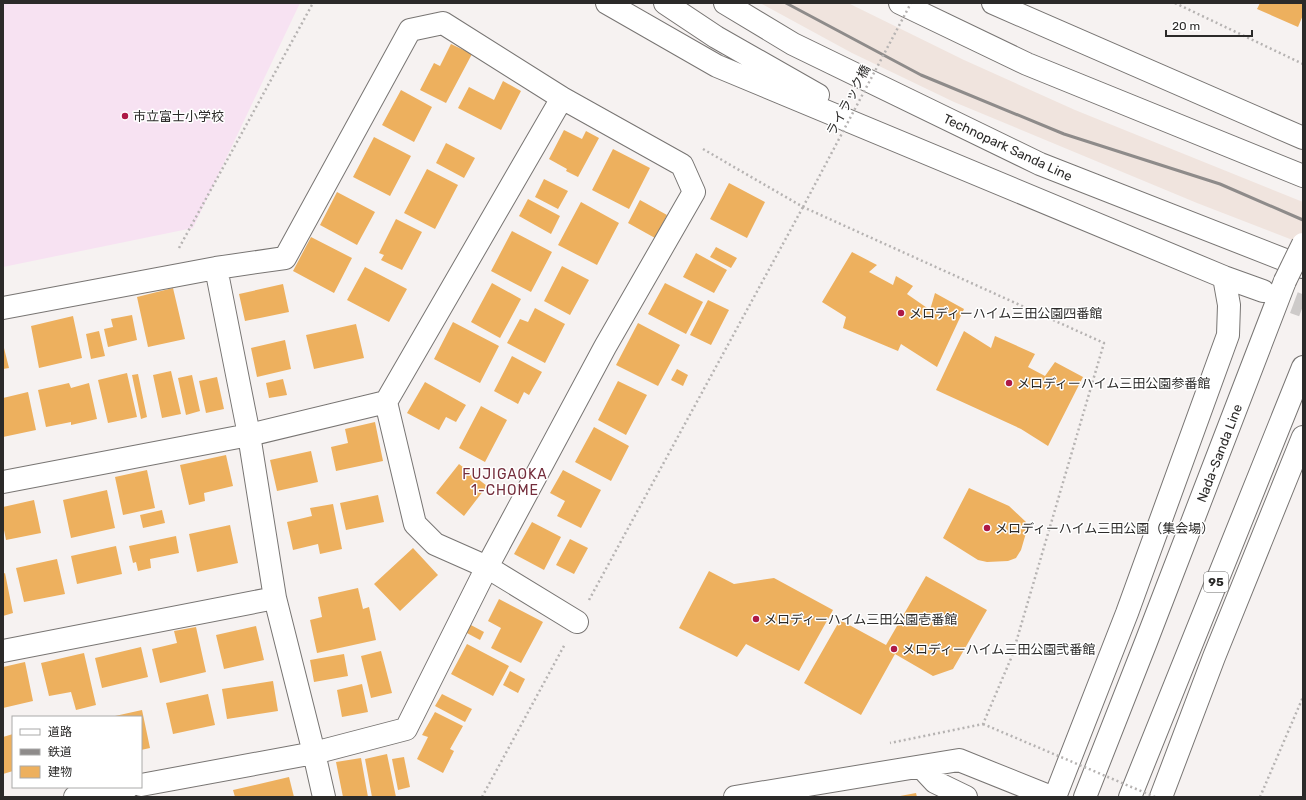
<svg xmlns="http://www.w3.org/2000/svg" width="1306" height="800" font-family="Rubik,'Noto Sans JP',sans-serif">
<rect width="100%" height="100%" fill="#f6f2f1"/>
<path fill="#f0e4de" d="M760,3H848L964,60L1075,110L1303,202V244L1197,203L954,102L852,53Z"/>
<path fill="#f7e2f2" d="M3,3H300L193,228L3,267Z"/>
<path fill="#edb05e" d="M1260,3H1303V15L1298,27L1257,9Z
M451,44L472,54L446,103L420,90L434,63L440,66Z
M503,81L521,91L501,130L458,108L469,87L494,100Z
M401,90L432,107L414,142L382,125Z
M564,130L582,139L586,131L599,138L578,177L566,171L567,169L549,159Z
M374,137L411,156L390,196L353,177Z
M446,143L475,158L464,178L436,163Z
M613,149L650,168L629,209L592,190Z
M427,169L458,185L435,229L404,213Z
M544,179L568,191L558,209L535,197Z
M729,183L765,202L747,238L710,219Z
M337,192L375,212L357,245L320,225Z
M528,199L560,216L551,234L519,216Z
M640,200L667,215L655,238L628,223Z
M581,202L619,223L597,265L558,245Z
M396,219L422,232L402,270L381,260L384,255L379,253Z
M512,231L552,252L531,292L491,271Z
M311,237L352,258L334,293L293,271Z
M716,247L737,258L731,268L710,257Z
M852,252L877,265L869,272L893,285L896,276L913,286L907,294L930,310L935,293L964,309L937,367L901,344L898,351L843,328L846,317L822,302Z
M696,253L727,270L714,293L683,277Z
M562,266L589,280L570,315L544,301Z
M365,267L407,289L389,322L347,300Z
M492,283L521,299L500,338L471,322Z
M665,283L703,302L686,334L648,314Z
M283,284L289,312L245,321L239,294Z
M173,288L185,339L148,347L137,297Z
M708,300L729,310L711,345L690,335Z
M535,308L565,324L545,363L507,343L520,319L528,322Z
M132,315L137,340L108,347L104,329L113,327L111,319Z
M73,316L82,358L39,368L31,326Z
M453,322L499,346L480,383L434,359Z
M638,323L680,345L658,386L616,365Z
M356,324L364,358L314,369L306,335Z
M99,331L105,356L91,359L86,334Z
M964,331L991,348L995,336L1035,354L1028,367L1045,376L1055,362L1083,377L1048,446L1021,429L936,390Z
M285,340L291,369L257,377L251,348Z
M3,344L9,368L3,369Z
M512,356L542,372L529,395L524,392L518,404L494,391Z
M677,369L688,375L683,386L671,380Z
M171,371L181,414L162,418L153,375Z
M127,373L137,417L108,423L98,380Z
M138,374L147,417L141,419L132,375Z
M192,375L200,411L186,415L178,378Z
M217,377L224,409L206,413L199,381Z
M283,379L287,395L269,398L266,383Z
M618,381L647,395L626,435L598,420Z
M425,382L466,405L456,422L446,417L439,430L407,413Z
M69,383L71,388L89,383L97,419L71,425V422L46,427L38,390Z
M28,392L36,430L3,437V398Z
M481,406L507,420L485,462L459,448Z
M375,422L383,461L336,471L331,447L348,443L345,429Z
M594,427L629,446L611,481L575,462Z
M311,451L318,482L277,491L270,460Z
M226,455L233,486L204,493L205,501L189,505L180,465Z
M459,464L487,486L464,516L436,493Z
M147,470L155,508L123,515L115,477Z
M563,470L601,490L581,528L557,516L565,501L550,493Z
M969,488L1009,506L1026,522V533L1021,550L1016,558L1008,561L987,562L978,560L943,538Z
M107,490L115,528L71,538L63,500Z
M378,495L384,522L346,530L340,503Z
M34,500L41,533L6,540L3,525V507Z
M333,504L342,549L320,554L318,544L293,550L287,522L312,516L310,508Z
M162,510L165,523L143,528L140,515Z
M532,522L561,537L544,570L514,554Z
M230,525L238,563L197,572L189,534Z
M176,536L179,553L150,559L151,568L138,571L136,562L133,563L129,546Z
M570,539L588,548L574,574L556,565Z
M116,546L122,574L77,584L71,556Z
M413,548L438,575L400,611L374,584Z
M57,559L65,594L24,602L16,568Z
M709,571L734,584L774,578L833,610L799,671L746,644L737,657L679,628Z
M5,573L13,613L3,616V574Z
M926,576L987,610L953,669L933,676L895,654L861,715L804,683L840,620L886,645Z
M358,588L363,609L369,607L376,640L317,653L310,620L322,617L318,597Z
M499,599L543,622L521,663L491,648L501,628L488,621Z
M469,624L484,632L480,640L465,632Z
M256,626L264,660L224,669L216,635Z
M196,627L206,672L160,683L152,649L177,643L174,631Z
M467,644L509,666L493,696L451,674Z
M141,647L148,677L102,688L95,658Z
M381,651L392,693L371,698L361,656Z
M84,653L96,705L76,710L71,692L49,696L41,663Z
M344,654L348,676L314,682L310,660Z
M25,662L33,701L3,708V667Z
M510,671L525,679L518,693L503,685Z
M273,681L278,711L227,719L222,689Z
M362,684L368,712L342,717L337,690Z
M208,694L215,725L173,734L166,703Z
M442,694L472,709L465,722L435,706Z
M142,710L150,748L141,750V717L115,716Z
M435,712L463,726L450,749L454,751L443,773L417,759L428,737L422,735Z
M13,734V771L3,774V737Z
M387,754L396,797H372L365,759Z
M404,757L410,787L398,790L392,759Z
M361,758L368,797H343L336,762Z
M289,777L294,797H235L233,790Z
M916,793L917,797H900V796Z"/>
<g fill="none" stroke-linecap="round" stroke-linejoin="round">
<path stroke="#cdcac9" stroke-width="22" stroke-dasharray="22 11" stroke-linecap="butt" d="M1263,291L1303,306"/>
<g stroke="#787573" stroke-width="24">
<path id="minor" d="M216,268L249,435L275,598L314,753L324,797
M3,308L216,268L285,258L410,30L443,23L562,98L682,165L694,192L605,347L487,567L406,729L314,753L141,785
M386,402L415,524L435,544L487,567L577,622
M3,482L249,435L386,402L562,98
M3,651L275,598
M921,767L935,782L966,797
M75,797L128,787
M735,797L959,760L1051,797"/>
</g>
<g stroke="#787573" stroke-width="24">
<path id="major" d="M607,3L717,66L1224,277L1263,291
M665,3L716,37L818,95
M725,3L793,44L1040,164L1303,267
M900,3L1027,64L1303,176
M993,3L1303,138
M1055,797L1127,613L1228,335L1229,305L1224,277
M1085,797L1146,642L1285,281
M1130,797L1303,367
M1161,797L1214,657L1303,437"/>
</g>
<path stroke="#b6b3b2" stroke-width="2.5" stroke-dasharray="2 3" stroke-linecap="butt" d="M1175,3L1303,64
M703,149L803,207L1104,343L1012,656L983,724L890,743
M179,248L313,3
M589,600L803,207
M482,797L565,644
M1260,797L1303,697"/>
<use href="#minor" stroke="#fff" stroke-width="22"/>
<use href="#major" stroke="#fff" stroke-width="22"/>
<path stroke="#8e8b8a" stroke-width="3" d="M786,3L921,75L1064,134L1220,184L1303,220"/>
<g stroke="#787573" stroke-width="24" stroke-linecap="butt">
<path id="major-bridge" d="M1285,281L1303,244"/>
</g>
<path stroke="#b6b3b2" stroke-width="2.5" stroke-dasharray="2 3" stroke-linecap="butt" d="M803,207L911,3
M983,724L1155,797"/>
<use href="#major-bridge" stroke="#fff" stroke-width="22"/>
</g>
<g fill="#ad1946" stroke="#fff" stroke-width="1.5">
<circle cx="125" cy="116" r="4"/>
<circle cx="901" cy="313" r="4"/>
<circle cx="1009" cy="383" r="4"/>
<circle cx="987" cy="528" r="4"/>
<circle cx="756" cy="619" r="4"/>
<circle cx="894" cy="649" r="4"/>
</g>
<g text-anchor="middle" stroke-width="3" stroke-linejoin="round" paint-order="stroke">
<rect fill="#fff" stroke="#6b6a69" stroke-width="1" x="1204" y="572" width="24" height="20" rx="3"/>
<g font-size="12" font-weight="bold" fill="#2b2a29">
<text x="1216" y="586">95</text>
</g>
<g font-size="13" fill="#2b2a29" stroke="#fff">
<text transform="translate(848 100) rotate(-62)" y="5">ライラック橋</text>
<text transform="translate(1008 147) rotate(25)" y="5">Technopark Sanda Line</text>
<text transform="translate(1219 453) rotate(-69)" y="5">Nada-Sanda Line</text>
</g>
<g font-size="13" fill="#2b2a29" stroke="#fff" text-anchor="start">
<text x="133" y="121">市立富士小学校</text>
<text x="909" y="318">メロディーハイム三田公園四番館</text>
<text x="1017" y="388">メロディーハイム三田公園参番館</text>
<text x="995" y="533">メロディーハイム三田公園（集会場）</text>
<text x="764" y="624">メロディーハイム三田公園壱番館</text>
<text x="902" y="654">メロディーハイム三田公園弐番館</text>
</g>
<g font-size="14" letter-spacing="1" fill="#742d3b" stroke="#fff">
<text x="505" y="479">FUJIGAOKA<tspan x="505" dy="16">1-CHOME</tspan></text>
</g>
</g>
<rect width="1306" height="800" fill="none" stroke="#2b2a29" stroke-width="8"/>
<rect x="12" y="716" width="130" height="72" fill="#ffffff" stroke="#aaaaa9"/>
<rect x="20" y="729" width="20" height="6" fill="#ffffff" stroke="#aaaaa9"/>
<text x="48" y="736" font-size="12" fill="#2b2a29">道路</text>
<rect x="20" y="749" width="20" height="6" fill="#8e8b8a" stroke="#aaaaa9"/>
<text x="48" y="756" font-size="12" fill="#2b2a29">鉄道</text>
<rect x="20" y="766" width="20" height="12" fill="#edb05e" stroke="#aaaaa9"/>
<text x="48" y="776" font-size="12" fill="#2b2a29">建物</text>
<path d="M1166 30v6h86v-6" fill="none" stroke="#2b2a29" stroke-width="2"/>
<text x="1172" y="30" font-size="12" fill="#2b2a29" stroke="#ffffff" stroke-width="3" paint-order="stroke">20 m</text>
</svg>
